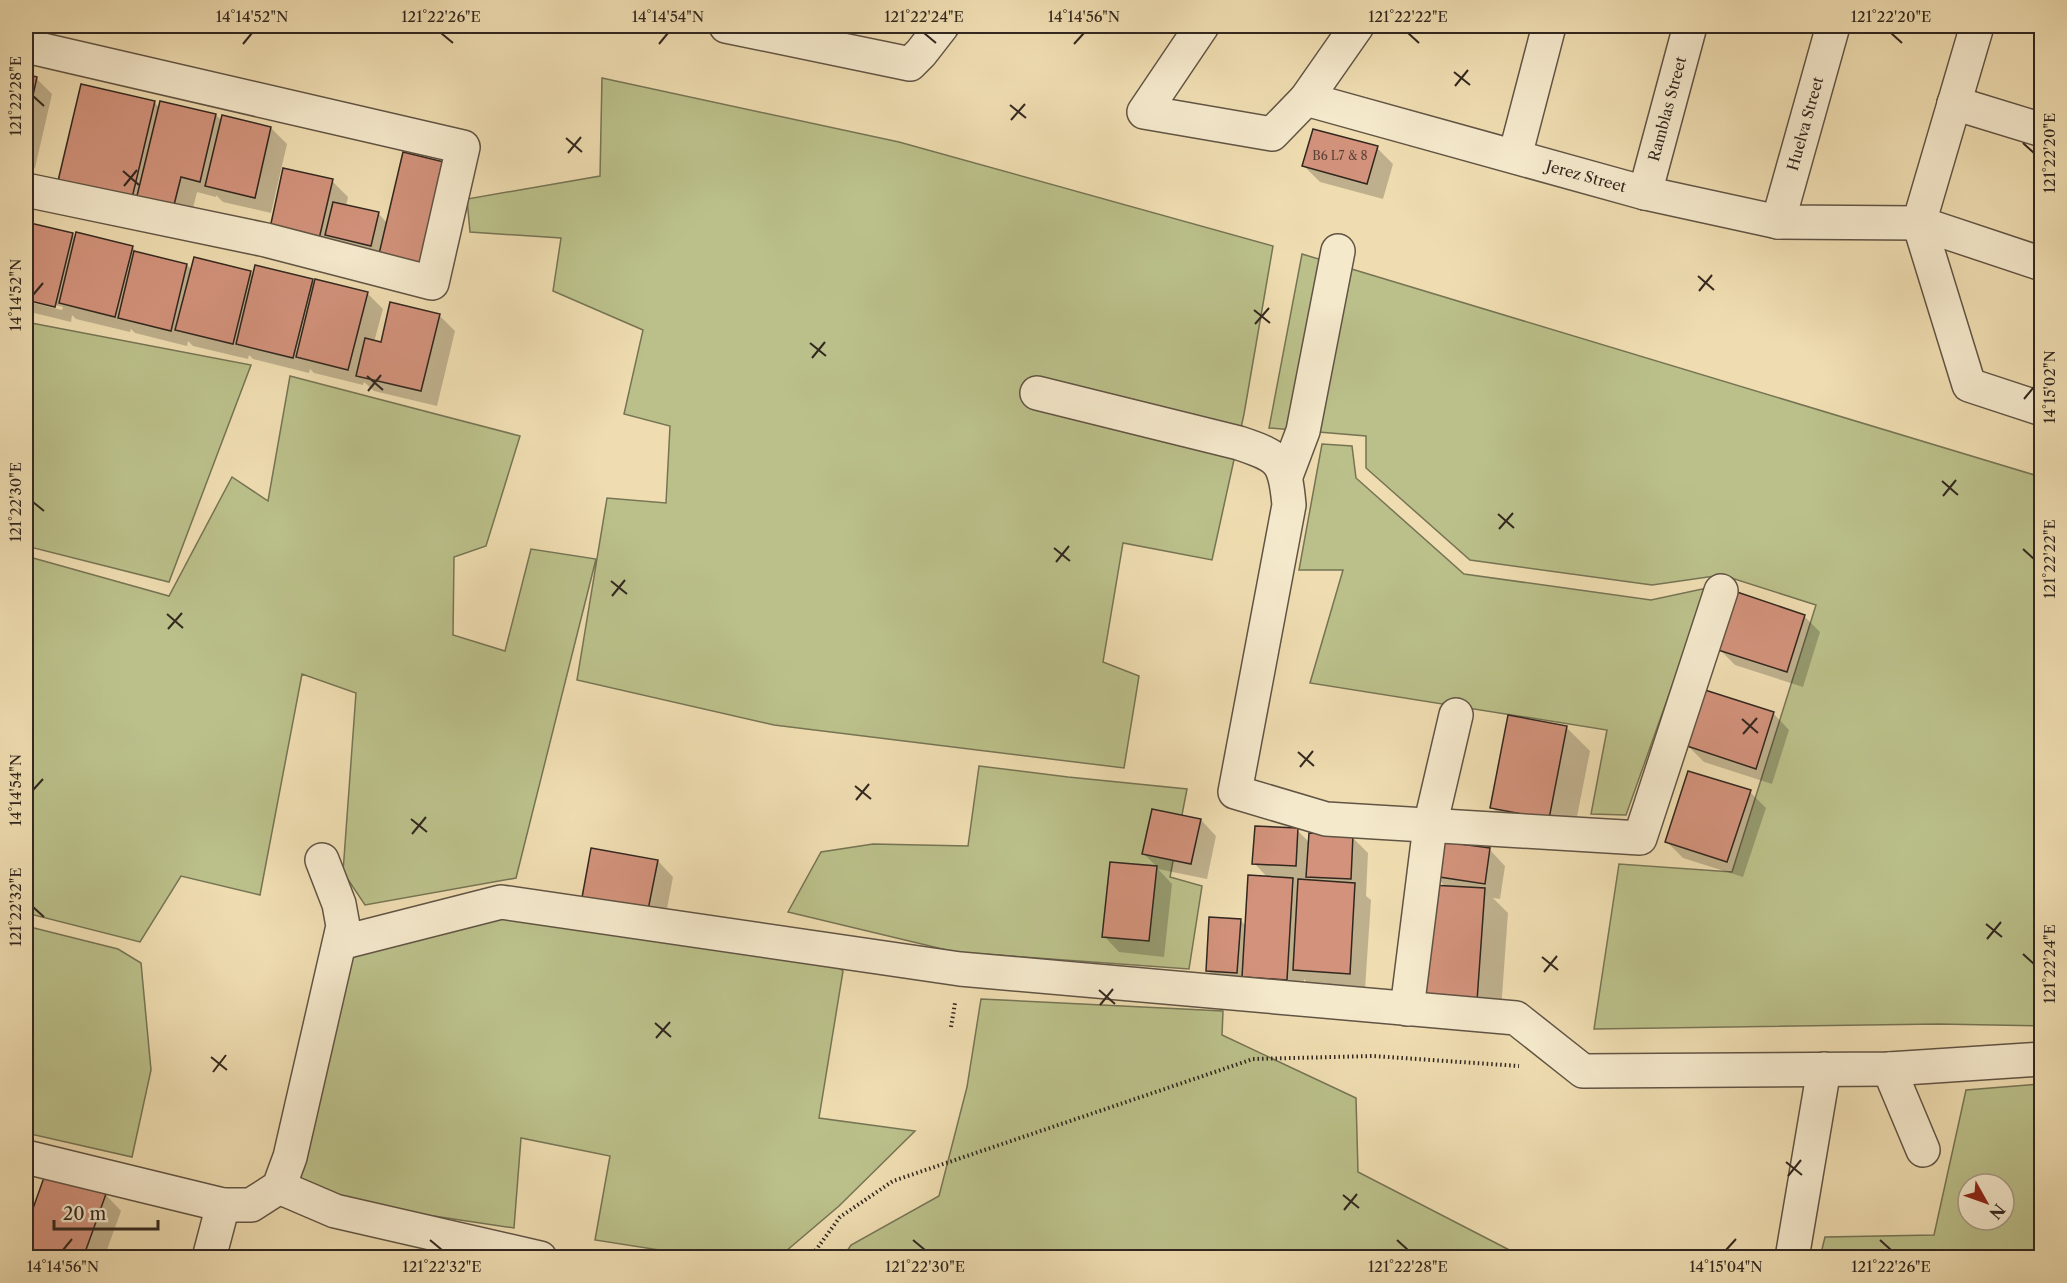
<svg xmlns="http://www.w3.org/2000/svg" width="2067" height="1283" font-family="'Libre Caslon Text',serif">
<rect width="100%" height="100%" fill="#efddb1"/>
<filter id="stains"><feTurbulence type="fractalNoise" baseFrequency=".00333" numOctaves="4"/><feColorMatrix values="0 0 0 0 .2 0 0 0 0 .09 0 0 0 0 .02 0 0 0 .5 -.17"/></filter>
<radialGradient id="worn" r=".72"><stop offset=".6" stop-color="#630" stop-opacity="0"/><stop offset="1" stop-color="#630" stop-opacity=".3"/></radialGradient>
<path fill="#bbc08a" stroke="#767454" stroke-width="1.5" fill-rule="evenodd" d="M602,78L899,142L1273,246L1244,414L1212,560L1123,543L1103,662L1139,676L1124,768L774,725L577,680L607,498L666,503L670,426L624,414L643,330L553,291L561,238L470,232L467,199L600,176Z
M1302,254L2041,477V1026L1938,1024L1594,1029L1619,864L1732,872L1816,605L1722,575L1652,585L1470,560L1366,468V436L1269,428Z
M26,322L251,365L169,582L26,546Z
M290,376L520,436L486,546L454,557L453,635L505,651L531,549L596,559L516,878L365,905L343,872L356,693L302,674L260,895L181,876L140,942L26,913V556L169,596L232,477L268,501Z
M1322,444L1352,446L1356,478L1464,574L1651,600L1707,588L1626,815L1591,814L1607,730L1310,683L1343,570H1299Z
M979,766L1068,777L1187,789L1170,877L1202,886L1189,969L955,952L788,912L821,852L873,844L968,846Z
M503,910L832,962L843,971L819,1118L915,1131L839,1206L779,1257H704L595,1240L610,1156L521,1138L514,1228L374,1207L294,1185L346,951Z
M26,926L118,949L141,963L151,1070L132,1157L26,1133Z
M981,999L1223,1011L1222,1035L1356,1098L1358,1172L1523,1257H843L851,1245L939,1196L967,1087Z
M2041,1084V1257H1820L1825,1237L1934,1235L1966,1090ZM1968,1184H2004V1220H1968Z"/>
<path fill="#0003" d="M26,76L36,78L52,94L35,168L26,166Z
M154,102L160,108L216,115L222,121L271,128L287,144L271,213L223,202L216,195V197L197,192L189,224L83,204Z
M1377,148L1393,164L1383,199L1320,182L1304,166Z
M332,181L348,197L346,206L378,213L439,279L287,243Z
M26,223L73,235L76,239L132,247L138,253L187,265L192,270L250,272L254,276L312,281L316,284L367,293L383,309L374,342L382,344L440,316L455,331L437,406L374,391L364,382L363,385L314,373L310,369L309,373L253,359L249,355L248,359L193,346L188,341L187,346L135,333L131,329L130,332L76,319L72,315L71,322L26,311V301L62,310L63,307L26,298Z
M1804,616L1820,632L1803,687L1735,665L1719,649Z
M1706,692L1774,714L1789,730L1772,784L1704,762L1688,746Z
M1567,728L1590,751L1572,842L1515,831L1492,807Z
M1750,792L1766,808L1743,877L1683,858L1667,842Z
M1201,820L1216,836L1207,879L1158,869L1172,884L1164,957L1119,952L1104,936L1112,863L1158,868L1144,854Z
M1297,830L1310,843L1352,837L1368,853L1366,896L1371,900L1365,989L1310,986L1304,979L1303,995L1224,987L1208,971L1240,920L1246,926L1268,878L1254,863Z
M1490,850L1505,866L1500,899L1493,898L1508,913L1500,1024L1447,1020L1446,887L1435,876Z
M658,861L673,877L663,930L583,902Z
M47,1174L106,1195L121,1211L104,1258H29L26,1254V1232Z
M26,1193L29,1196L26,1205Z"/>
<path fill="#d2927b" stroke="#32271f" stroke-width="1.5" d="M26,74L37,77L26,127Z
M81,84L155,101L132,198L58,181Z
M160,101L216,114L200,182L181,177L173,209L136,200Z
M222,115L271,127L255,198L205,186Z
M1313,129L1378,146L1367,184L1302,166Z
M403,152L448,163L424,264L379,254Z
M283,168L333,179L319,239L270,228Z
M333,202L379,212L371,246L325,235Z
M26,222L73,233L55,307L26,300Z
M76,232L133,246L115,317L59,303Z
M134,251L187,264L171,331L118,318Z
M194,257L251,271L233,344L175,330Z
M255,265L313,279L293,358L236,344Z
M315,279L368,292L348,370L296,357Z
M390,302L440,314L421,391L356,376L365,338L381,342Z
M1737,592L1805,615L1787,672L1718,650Z
M1705,690L1774,712L1756,769L1687,746Z
M1508,715L1567,726L1549,819L1490,808Z
M1688,771L1751,790L1727,862L1665,842Z
M1152,809L1201,819L1191,864L1142,854Z
M1255,826L1298,828L1296,866L1252,864Z
M1309,833L1353,835L1351,879L1306,877Z
M1438,841L1490,848L1485,884L1433,876Z
M591,848L658,860L647,915L581,903Z
M1110,862L1157,866L1149,941L1102,937Z
M1248,875L1293,878L1287,980L1242,977Z
M1298,879L1355,883L1350,974L1293,970Z
M1431,885L1485,888L1477,1001L1422,997Z
M1209,917L1241,919L1237,973L1206,971Z
M46,1172L106,1194L83,1258H42L26,1251V1228Z"/>
<g fill="none" stroke-linecap="round" stroke-linejoin="round">
<g stroke="#615444" stroke-width="36">
<g id="minor">
<path d="M726,26L910,64L921,53L942,26"/>
<path id="s1" d="M1202,26L1144,112L1272,134L1306,99L1645,193L1778,222L1919,223L2042,264"/>
<path d="M1977,26L1919,223L1969,385L2042,409"/>
<path d="M26,46L463,147L432,283L266,240L26,190"/>
<path d="M1306,99L1357,26"/>
<path d="M1954,103L2042,130"/>
<path d="M1515,156L1549,26"/>
<path id="s2" d="M1645,193L1690,26"/>
<path id="s3" d="M1778,222L1833,26"/>
<path d="M1037,393L1239,443C1281,457 1285,461 1289,505L1235,792L1326,819L1640,838L1721,591"/>
<path d="M1286,476L1303,431L1338,251"/>
<path d="M340,943L501,902L960,969L1516,1018L1583,1071L1889,1069L2042,1059"/>
<path d="M1407,1009L1430,826L1456,715"/>
<path d="M1889,1069L1923,1150"/>
<path d="M26,1157L223,1205H251L279,1187L290,1157L343,926L339,904L322,860"/>
<path d="M279,1187L335,1211L540,1258"/>
<path d="M209,1258L223,1205"/>
<path d="M1792,1258L1824,1069"/>
</g>
</g>
<path stroke="#32271f" stroke-width="4" stroke-dasharray="1.5 3" stroke-linecap="butt" d="M951,1027L955,1003
M810,1258L840,1217L893,1181L1253,1059L1373,1056L1519,1066"/>
<use href="#minor" stroke="#f5e9cc" stroke-width="33"/>
</g>
<path fill="none" stroke="#32271f" stroke-width="2" d="M441,33L453,43M924,33L936,43M1408,33L1419,43M1891,33L1902,43M243,44L252,33M659,44L668,33M1074,44L1084,33M1454,72L1470,85M1455,86L1468,70M33,96L44,106M1010,105L1026,118M1011,120L1025,104M566,138L582,152M2023,143L2034,153M568,153L581,137M123,171L139,185M124,186L137,170M1698,276L1714,290M1699,291L1712,275M33,295L43,283M1254,310L1270,323M1255,324L1269,308M810,343L826,356M812,358L825,342M367,376L383,390M368,391L381,375M2024,399L2034,387M1942,481L1958,495M1943,496L1956,480M33,502L44,511M1498,514L1514,528M1499,529L1513,513M1054,548L1070,561M2023,549L2034,559M1056,562L1069,546M611,581L627,594M612,596L625,580M167,614L183,628M168,629L182,613M1742,719L1758,733M1743,734L1757,718M1298,752L1314,766M1300,767L1313,751M855,786L871,799M33,790L43,779M856,800L869,784M411,819L427,832M412,834L426,817M33,907L44,917M1986,924L2002,937M1987,939L2001,922M2023,954L2034,964M1542,957L1558,970M1544,972L1557,956M1099,990L1115,1004M1100,1005L1113,989M655,1023L671,1037M656,1038L670,1022M211,1057L227,1070M213,1072L226,1055M1786,1162L1802,1175M1788,1176L1801,1160M1343,1195L1359,1208M1344,1210L1357,1194M430,1240L442,1250M913,1240L925,1250M1397,1240L1408,1250M1880,1240L1891,1250M63,1250L72,1239M1726,1250L1736,1239"/>
<g text-anchor="middle" stroke-width="4.5" stroke-linejoin="round" paint-order="stroke">
<g font-size="12" fill="#5a4236">
<text x="1340" y="160">B6 L7 &amp; 8</text>
</g>
<g font-size="15" fill="#32271f" stroke="#f5e9cc">
<text dy="5" stroke="none"><textPath href="#s2" startOffset="87">Ramblas Street</textPath></text>
<text dy="5" stroke="none"><textPath href="#s3" startOffset="102">Huelva Street</textPath></text>
<text dy="5" stroke="none"><textPath href="#s1" startOffset="573">Jerez Street</textPath></text>
</g>
</g>
<rect width="2067" height="1283" fill="none" stroke="#efddb1" stroke-width="66"/>
<g transform="translate(1986 1202) rotate(130)"><circle r="28" fill="#f5e9cc" stroke="#a79b87" stroke-width="1.5"/>
<path d="M0-4.5L10 22L0 15L-10 22Z" fill="#8f2418"/>
<text y="-9" font-size="16" font-weight="bold" text-anchor="middle" fill="#32271f">N</text>
</g>
<path d="M54 1220v9h104v-9" fill="none" stroke="#32271f" stroke-width="3"/>
<text x="63" y="1220" font-size="18" fill="#32271f" stroke="#f5e9cc" stroke-width="4.5" paint-order="stroke">20 m</text>
<rect x="33" y="33" width="2001" height="1217" fill="none" stroke="#32271f" stroke-width="2"/>
<g font-size="15" text-anchor="middle" fill="#32271f">
<text x="252" y="22">14°14'52"N</text>
<text x="441" y="22">121°22'26"E</text>
<text x="668" y="22">14°14'54"N</text>
<text x="924" y="22">121°22'24"E</text>
<text x="1084" y="22">14°14'56"N</text>
<text x="1408" y="22">121°22'22"E</text>
<text x="1891" y="22">121°22'20"E</text>
<text transform="translate(16 96) rotate(-90)" y="5">121°22'28"E</text>
<text transform="translate(2050 153) rotate(-90)" y="5">121°22'20"E</text>
<text transform="translate(16 295) rotate(-90)" y="5">14°14'52"N</text>
<text transform="translate(2050 387) rotate(-90)" y="5">14°15'02"N</text>
<text transform="translate(16 502) rotate(-90)" y="5">121°22'30"E</text>
<text transform="translate(2050 559) rotate(-90)" y="5">121°22'22"E</text>
<text transform="translate(16 790) rotate(-90)" y="5">14°14'54"N</text>
<text transform="translate(16 907) rotate(-90)" y="5">121°22'32"E</text>
<text transform="translate(2050 964) rotate(-90)" y="5">121°22'24"E</text>
<text x="63" y="1272">14°14'56"N</text>
<text x="442" y="1272">121°22'32"E</text>
<text x="925" y="1272">121°22'30"E</text>
<text x="1408" y="1272">121°22'28"E</text>
<text x="1726" y="1272">14°15'04"N</text>
<text x="1891" y="1272">121°22'26"E</text>
</g>
<rect width="100%" height="100%" filter="url(#stains)"/>
<rect width="100%" height="100%" fill="url(#worn)"/>
</svg>
